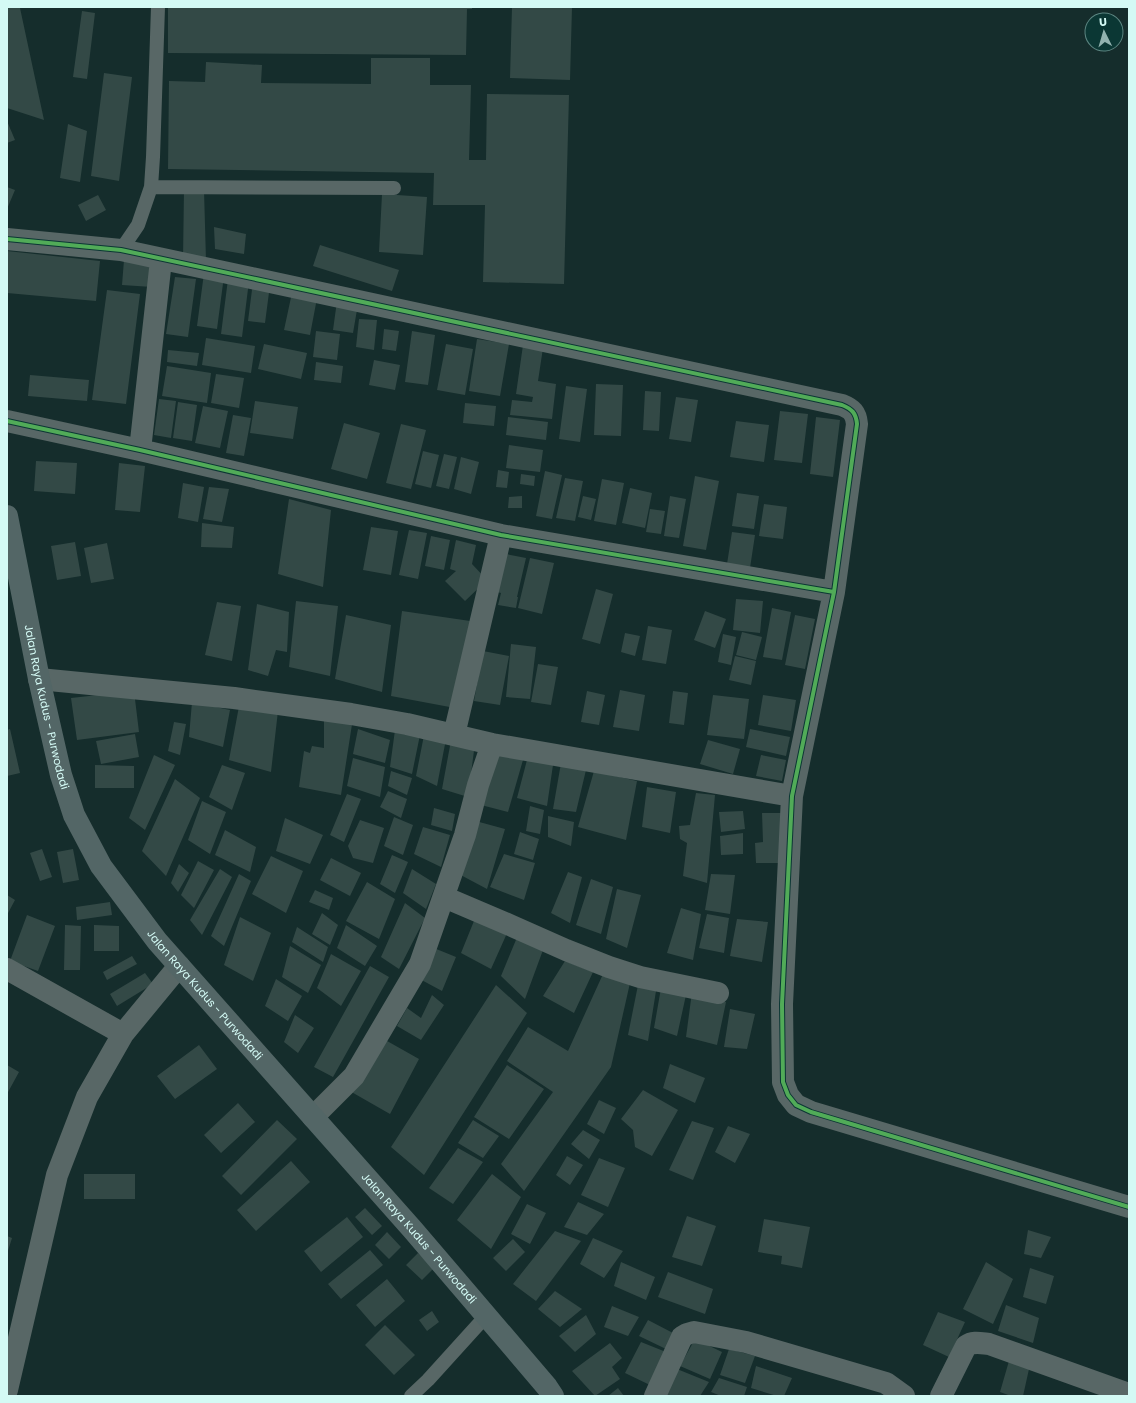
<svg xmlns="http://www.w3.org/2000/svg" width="1136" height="1403" font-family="Poppins,sans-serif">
<rect width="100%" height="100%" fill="#152d2c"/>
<path fill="#334946" d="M7,7L20,8L44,120L7,108Z
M168,7H472V9H467L466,55L168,53Z
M512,7H572L570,80L510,78Z
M82,11L95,13L87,79L73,77Z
M371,58H430V85H471L469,160H486L487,94L569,95L564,284L483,282L485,205H433L434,173L168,169L169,81L205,82L206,62L262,65L261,83L371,84Z
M104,73L132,77L119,181L91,176Z
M7,121L15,140L7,143Z
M68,124L87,131L80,182L60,178Z
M7,187L15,190L7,209Z
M184,189L204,190L206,260H183Z
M382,194L427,197L423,255L379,252Z
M98,195L106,210L86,221L78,205Z
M214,227L246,234L244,254L215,249Z
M320,245L399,270L392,291L313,266Z
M7,251L100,261L96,301L7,293Z
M124,260L153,262L152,287L122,285Z
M204,273L224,276L217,329L197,326Z
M175,277L196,279L188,337L166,334Z
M228,279L249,281L242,337L221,334Z
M253,282L270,285L265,323L248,321Z
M293,288L318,293L310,335L284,330Z
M107,290L140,294L126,404L92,400Z
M337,301L358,304L353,333L333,330Z
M359,319L377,320L374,350L356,347Z
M384,329L399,331L396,351L382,349Z
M316,331L340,334L337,360L313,357Z
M412,331L435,335L428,385L405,382Z
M206,338L255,346L251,373L202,365Z
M477,339L509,344L500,396L469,391Z
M264,344L307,353L301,379L258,369Z
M446,344L473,349L465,395L437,390Z
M523,345L543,348L538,381L556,384L552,419L510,415L512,400L532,402L533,397L516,394Z
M168,350L199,353L197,366L167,362Z
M374,360L400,365L395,390L369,385Z
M316,362L343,366L341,383L314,380Z
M167,366L211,373L207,403L162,396Z
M216,374L244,378L239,408L211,403Z
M30,375L89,380L87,401L28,396Z
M596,384L623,385L621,436L594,435Z
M566,386L587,389L580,442L559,439Z
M645,391L661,392L659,431L643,430Z
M676,397L698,400L691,442L669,439Z
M159,399L176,401L171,438L154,435Z
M255,401L298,407L293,439L250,433Z
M178,402L197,405L192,441L173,438Z
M465,403L496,406L494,426L463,423Z
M203,406L228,411L220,448L195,443Z
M780,411L808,414L802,463L774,460Z
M233,415L251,418L244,456L226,453Z
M508,417L548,422L546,440L506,435Z
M816,417L840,420L833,477L810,474Z
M736,421L769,425L764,462L730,457Z
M344,423L380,433L367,479L331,469Z
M401,424L426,430L411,489L386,483Z
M509,445L543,450L540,472L506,468Z
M423,451L439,455L431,488L415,484Z
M444,454L457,457L449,489L436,486Z
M461,457L479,462L471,494L454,489Z
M36,461L77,463L75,494L34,491Z
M119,463L145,466L140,512L115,510Z
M498,470L509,472L507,488L496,487Z
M545,471L562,475L552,519L536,516Z
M521,474L535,476L534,486L520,484Z
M695,476L719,481L706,550L683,546Z
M565,478L583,481L575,521L556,518Z
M602,479L624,483L616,525L594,521Z
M183,483L204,487L198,522L178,518Z
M209,487L229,489L222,522L203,519Z
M630,488L652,493L645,528L622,523Z
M737,493L759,496L754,529L732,526Z
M522,496V508H508L509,497Z
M583,496L596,499L591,520L578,517Z
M670,496L686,499L679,538L664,536Z
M289,499L331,510L323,587L278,574Z
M764,504L787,507L783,539L759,536Z
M650,509L665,511L661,534L646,532Z
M202,523L234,527L232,548L201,547Z
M371,527L398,531L391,575L363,570Z
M409,530L427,533L418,579L399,575Z
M732,532L755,535L750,568L727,564Z
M431,536L450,540L444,570L425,566Z
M456,540L476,545L472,564L487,580L465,601L445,581L456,571L450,569Z
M75,542L81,576L57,580L51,546Z
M107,543L114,579L91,583L84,548Z
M506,554L526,558L517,597H518L516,608L498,605L501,593L497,592Z
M530,558L554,563L542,614L518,608Z
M596,589L613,594L600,644L582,639Z
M736,599L763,601L760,633L733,630Z
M296,601L338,606L330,676L289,667Z
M217,602L241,606L232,661L205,655Z
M257,604L289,612L287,652L276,650L268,676L248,670Z
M772,608L791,612L782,660L763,657Z
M402,611L477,622L455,708L391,696Z
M705,611L726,619L715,648L694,640Z
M346,615L391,625L382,692L335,679Z
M795,615L815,619L805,669L785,665Z
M648,626L672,630L666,664L642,660Z
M742,632L762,637L756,660L736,655Z
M625,633L640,636L635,656L621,652Z
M723,634L736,637L731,665L718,662Z
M511,644L536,647L530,699L506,697Z
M483,651L509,656L500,705L474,701Z
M735,656L756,661L751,685L729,680Z
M538,664L558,667L551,705L531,702Z
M620,690L645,695L639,731L613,727Z
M134,691L139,732L77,740L71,698Z
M587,691L605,695L599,725L581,722Z
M673,691L688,693L684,725L669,723Z
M713,695L749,699L744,739L707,735Z
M763,695L796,700L791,731L758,725Z
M240,701L278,711L271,772L229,760Z
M192,702L230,710L223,747L189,737Z
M324,715L353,718L341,795L299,787L304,751L310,753L312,746L324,748Z
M174,722L186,724L180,755L168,751Z
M10,729L20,773L7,776V730Z
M358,729L390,740L385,763L353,754Z
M750,729L790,737L786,756L746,747Z
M395,730H421L412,774L390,767Z
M425,730L446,739L437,786L416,776Z
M135,734L139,757L101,764L96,741Z
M452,735L475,743L468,797L442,789Z
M708,740L740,749L733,774L700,764Z
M493,747L525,753L508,812L481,805Z
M154,755L175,765L145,830L129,818Z
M761,755L786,760L782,781L756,776Z
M353,758L385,767L380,797L347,786Z
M527,760L553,765L547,806L517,798Z
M561,763L586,770L576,812L553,809Z
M95,765L134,766V788H95Z
M222,765L245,773L232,810L209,797Z
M391,771L412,778L407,795L388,786Z
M594,771L637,781L626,840L578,827Z
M175,779L200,798L166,876L142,851Z
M647,787L676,792L670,833L642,827Z
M388,791L407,799L401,818L380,807Z
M696,793L715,795L707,883L683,876L687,843L680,839L679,826L690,825Z
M347,794L361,799L344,842L330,835Z
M202,801L226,812L210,854L188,840Z
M530,806L544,810L540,834L526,831Z
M434,808L455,814L452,831L431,825Z
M743,811L745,829L721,832L719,812Z
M762,813H782L783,863H756L755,843L763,842Z
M548,816L574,822L571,846L548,837Z
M394,817L413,825L403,855L384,846Z
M285,818L323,835L310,864L276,851Z
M360,820L384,828L373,863L353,858L348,846Z
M472,820L505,829L487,889L455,872Z
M423,827L450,835L441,867L414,854Z
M225,830L256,847L250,872L215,855Z
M520,832L539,839L533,860L514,854Z
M743,833V854L721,855L720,836Z
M42,849L52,877L40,881L30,853Z
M73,849L79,880L63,883L57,852Z
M504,854L535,863L524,900L490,887Z
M392,855L408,862L395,893L380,884Z
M271,856L303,871L286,913L252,894Z
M331,858L361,873L350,896L320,880Z
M198,861L214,870L194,908L181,895Z
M179,864L189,873L178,892L171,883Z
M220,869L232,877L202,935L190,920Z
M412,869L436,884L426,909L403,893Z
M568,872L582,877L570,923L551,913Z
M239,874L251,881L224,946L211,936Z
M711,874L735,875L730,914L705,910Z
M591,879L613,887L601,934L576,925Z
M367,882L395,899L379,939L346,921Z
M617,889L641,895L627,948L606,939Z
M315,890L333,898L329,910L309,902Z
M7,895L15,900L7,915Z
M110,902L112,915L77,920L76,907Z
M405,903L425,918L399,969L381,957Z
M681,908L701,914L693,960L667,953Z
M322,913L338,925L330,945L312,934Z
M707,914L729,918L724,953L699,948Z
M27,915L55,926L38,971L10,961Z
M476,916L508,931L491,969L461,953Z
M240,917L271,933L253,981L224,965Z
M737,919L768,922L762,962L730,956Z
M65,925L81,926L80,970H64Z
M94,925L119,926V951H94Z
M346,925L377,946L365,966L337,948Z
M297,927L328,947L323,962L292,942Z
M518,935L543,950L525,999L501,976Z
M290,946L321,965L308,993L282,977Z
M429,946L456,957L442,991L416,977Z
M331,954L361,971L341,1006L317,988Z
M132,956L137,964L107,980L103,972Z
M565,961L593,972L574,1013L543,996Z
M370,966L389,977L333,1077L314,1067Z
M145,973L153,984L117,1006L110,994Z
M603,974L630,983L611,1067L524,1191L501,1164L553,1092L507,1061L528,1027L568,1051Z
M276,979L302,996L288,1021L265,1006Z
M496,985L527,1013L424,1175L391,1147Z
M638,985L656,991L648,1041L628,1035Z
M661,988L686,995L677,1036L654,1028Z
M692,992L726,1002L717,1045L686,1037Z
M432,995L444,1005L421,1040L397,1026L407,1008L421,1018Z
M730,1009L755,1014L747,1049L724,1047Z
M295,1015L314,1028L298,1053L284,1042Z
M380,1037L419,1059L390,1114L348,1090Z
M199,1045L217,1069L175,1099L157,1076Z
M670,1064L705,1078L695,1103L663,1088Z
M7,1065L19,1072L7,1094Z
M507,1065L544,1089L509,1139L474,1117Z
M643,1090L678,1110L652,1156L635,1147L633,1130L621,1119Z
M599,1100L616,1108L604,1134L587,1124Z
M238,1103L255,1122L221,1153L204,1135Z
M277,1120L297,1139L241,1195L222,1176Z
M473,1120L499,1136L483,1158L458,1143Z
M692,1121L714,1128L693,1180L669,1170Z
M728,1126L750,1134L735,1163L715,1152Z
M583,1130L600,1140L589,1159L571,1144Z
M458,1148L483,1162L453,1204L429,1188Z
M567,1156L583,1165L570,1185L556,1175Z
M599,1158L625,1168L608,1207L581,1195Z
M291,1161L310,1182L256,1231L237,1210Z
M84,1174H135V1199H84Z
M492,1174L521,1197L491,1249L457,1220Z
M578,1202L604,1214L587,1235L564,1227Z
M527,1204L546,1213L530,1244L511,1234Z
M365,1208L382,1226L372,1235L355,1217Z
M687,1216L716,1226L702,1266L672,1257Z
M347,1217L363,1237L321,1272L304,1251Z
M764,1219L810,1227L802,1268L781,1264L782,1256L758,1252Z
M1028,1230L1051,1237L1041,1258L1024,1254Z
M555,1231L581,1241L536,1301L513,1284Z
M387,1232L401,1247L389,1259L375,1245Z
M7,1236L12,1238L7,1254Z
M593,1238L623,1251L604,1278L580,1264Z
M513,1239L525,1252L506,1271L493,1258Z
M370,1250L383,1265L341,1299L328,1284Z
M418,1253L434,1268L422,1280L406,1265Z
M621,1262L655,1277L646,1300L614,1286Z
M986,1262L1013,1279L993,1324L963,1309Z
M1030,1268L1054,1276L1046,1304L1023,1297Z
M668,1272L713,1289L705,1314L658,1297Z
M387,1279L405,1301L375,1327L356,1305Z
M555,1291L582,1309L560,1327L538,1309Z
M1006,1305L1039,1318L1033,1343L998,1331Z
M612,1306L639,1317L628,1336L604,1327Z
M432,1311L439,1322L427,1331L419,1320Z
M938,1312L965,1322L949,1357L923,1345Z
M586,1315L596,1334L575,1352L559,1336Z
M648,1320L673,1333L666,1349L639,1336Z
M385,1325L415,1355L394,1375L365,1345Z
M695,1339L722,1352L710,1379L680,1366Z
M641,1342L666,1352L652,1386L625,1373Z
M610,1343L622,1358L612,1367L620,1379L595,1396L572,1371Z
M729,1349L755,1356L745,1383L720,1375Z
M1011,1354L1031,1360L1023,1396H1011L1000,1392Z
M756,1366L792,1378L784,1396H777L751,1388Z
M677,1369L709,1382L700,1396H660Z
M719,1378L747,1387L744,1396H721L711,1392Z
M618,1388L624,1396H608Z"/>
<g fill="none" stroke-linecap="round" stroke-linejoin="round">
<path stroke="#586766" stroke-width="14" d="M151,187L394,188
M121,250L138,225L151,187L153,157L158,7
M411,1396L428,1380L486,1316"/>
<path stroke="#586766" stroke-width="22" d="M7,239L121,250L842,405C852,409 856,413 857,424L834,592L792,796L782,1004L783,1082L788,1095L796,1105L811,1112L1129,1207
M7,421L140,450L501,535L834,592
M140,450L161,260
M39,679L234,698L351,714L407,724L492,744L792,796
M454,735L501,535
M444,897L512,926L566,950L609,967L640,977L718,993
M7,969L123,1034L87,1097L57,1175L7,1390
M123,1034L179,966
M313,1117L354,1076L420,964L465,835L478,785L492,744
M655,1396L682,1337L687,1334L694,1332L746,1342L886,1383L904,1396
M941,1396L966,1346C973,1341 980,1343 989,1344L1129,1394"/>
<path stroke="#536666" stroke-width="22" id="s1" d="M7,516L39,679L61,775L74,815L101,866L157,941L413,1230L547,1387L553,1396"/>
<g stroke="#0b3734" stroke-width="6">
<path id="cycleway" d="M7,239L121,250L842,405C852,409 856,413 857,424L834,592L792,796L782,1004L783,1082L788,1095L796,1105L811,1112L1129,1207
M7,421L140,450L501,535L834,592"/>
</g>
<use href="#cycleway" stroke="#51ab58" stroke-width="4"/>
</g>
<g text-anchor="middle" stroke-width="3" stroke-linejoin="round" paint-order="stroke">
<g font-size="11" fill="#d4faf5" stroke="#0b3734">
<text dy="4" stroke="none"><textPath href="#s1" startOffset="195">Jalan Raya Kudus - Purwodadi</textPath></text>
<text dy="4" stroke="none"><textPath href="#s1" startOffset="530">Jalan Raya Kudus - Purwodadi</textPath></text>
<text dy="4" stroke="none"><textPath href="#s1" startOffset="854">Jalan Raya Kudus - Purwodadi</textPath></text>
</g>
</g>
<rect width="1136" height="1403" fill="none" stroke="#d4faf5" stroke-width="16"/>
<g transform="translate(1104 32) rotate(355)"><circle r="19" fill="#0b3734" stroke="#5b8581"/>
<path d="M0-3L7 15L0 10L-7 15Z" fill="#91b2af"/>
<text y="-6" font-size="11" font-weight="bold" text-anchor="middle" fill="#d4faf5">U</text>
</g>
</svg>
